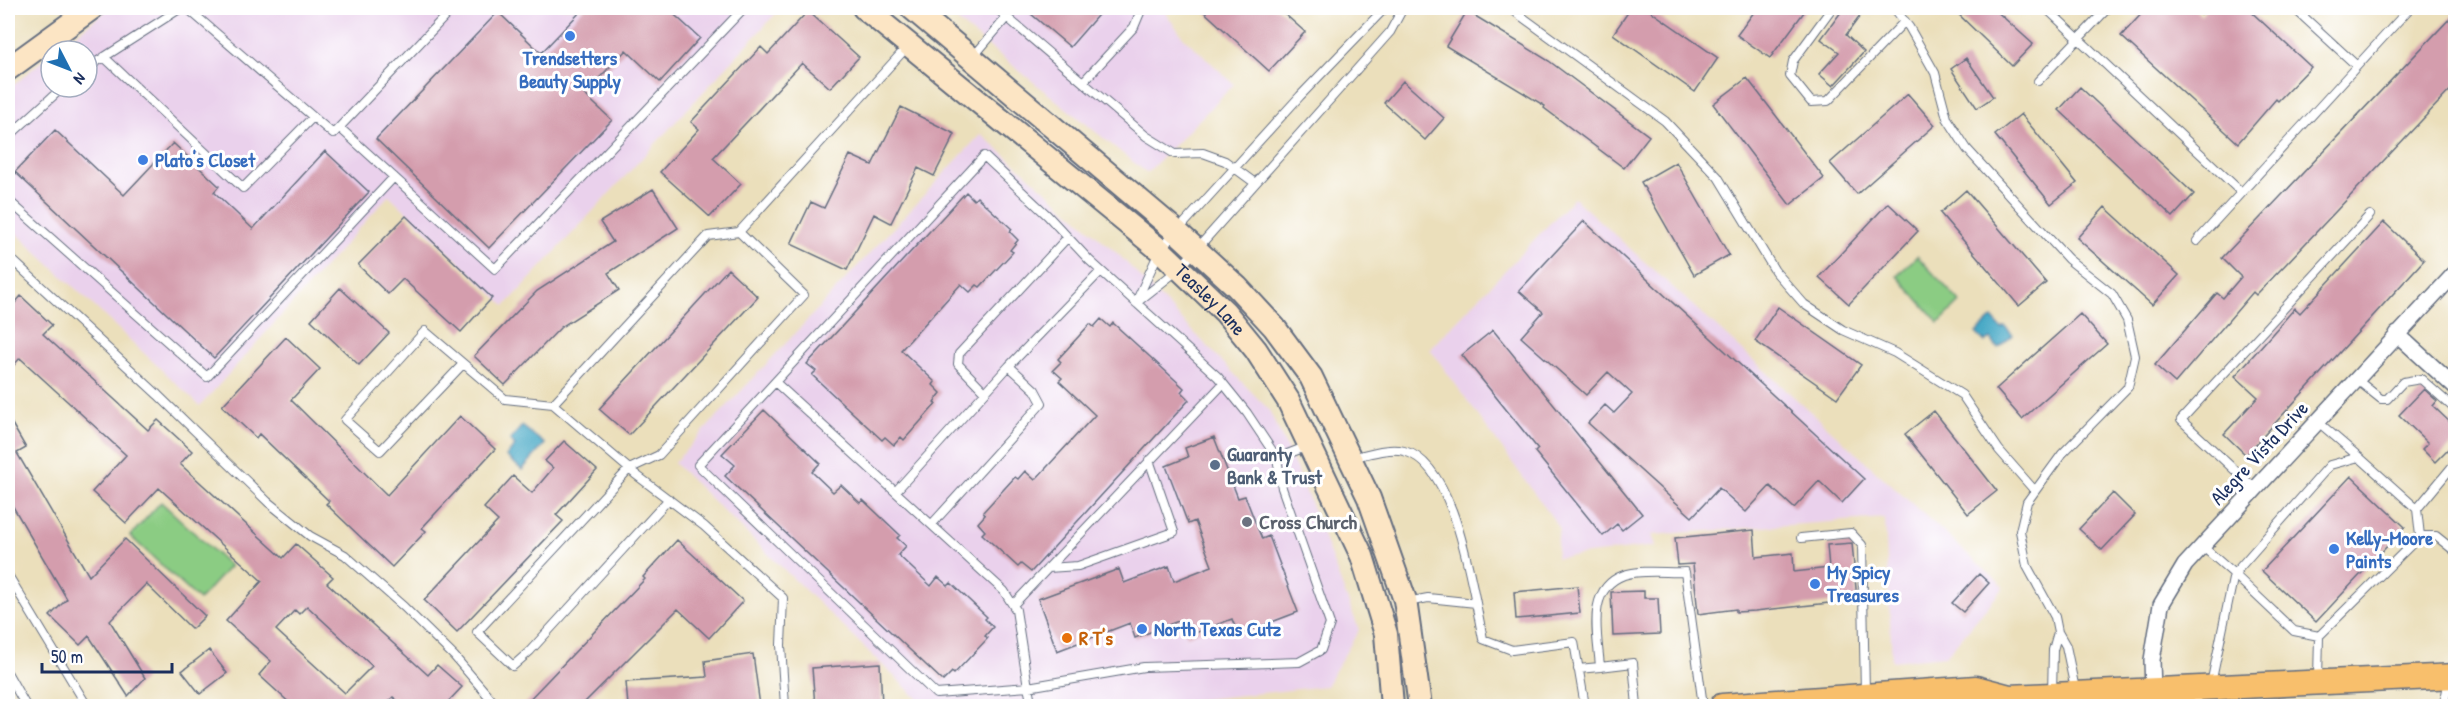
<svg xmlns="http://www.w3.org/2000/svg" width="2463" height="714" font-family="'Patrick Hand',sans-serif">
<rect width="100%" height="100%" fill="#fff"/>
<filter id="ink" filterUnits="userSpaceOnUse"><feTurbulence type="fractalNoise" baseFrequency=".0167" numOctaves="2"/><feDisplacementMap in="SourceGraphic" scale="12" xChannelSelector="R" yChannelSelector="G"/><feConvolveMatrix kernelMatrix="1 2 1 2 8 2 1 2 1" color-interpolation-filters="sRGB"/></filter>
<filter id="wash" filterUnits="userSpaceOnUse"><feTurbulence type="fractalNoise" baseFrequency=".008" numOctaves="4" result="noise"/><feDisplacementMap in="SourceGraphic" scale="24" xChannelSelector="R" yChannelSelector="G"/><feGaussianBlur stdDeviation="1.35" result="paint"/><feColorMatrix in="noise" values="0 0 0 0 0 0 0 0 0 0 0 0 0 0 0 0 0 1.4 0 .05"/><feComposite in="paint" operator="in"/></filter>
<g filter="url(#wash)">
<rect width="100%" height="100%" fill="#ebdfbb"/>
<path fill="#ead1ec" d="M110,8H781L505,306L389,195L200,406L8,225V90L51,53V87H87V51H54Z
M941,8H1162L1183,37L1234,84L1147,173Z
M981,134L1119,255L1269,410L1302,481L1359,630L1326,686L1141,706H925L674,463Z
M1574,198L2004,587L1946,656L1892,661L1885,518L1651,535L1655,546L1556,558L1559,527L1430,349Z"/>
<path fill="#8bcc83" stroke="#537e70" stroke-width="1.5" d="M1917,256L1960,302L1939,323L1897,276Z
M161,502L230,566L199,600L130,536Z"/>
<path fill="#45a7c5" stroke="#306b92" stroke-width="1.5" d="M1992,318L2002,329L2005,327L2013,335L1998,348L1990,339L1985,342L1976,333Z
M522,426L545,444L522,470L506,456L515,446L510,440Z"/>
<g id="blocks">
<path fill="#d49dad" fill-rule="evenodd" d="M584,8H667L700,38L660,82L626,50L584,94L612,120L489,248L376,139L498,12L541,53Z
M1024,8H1104L1070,47Z
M1200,8H1278L1305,32L1269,71Z
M1631,8H1646L1718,58L1695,92L1613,34Z
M1757,8H1807L1770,58L1737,35Z
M1844,8H1866L1846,35L1864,52L1833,86L1819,74L1839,52L1821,39Z
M1952,8H1993L2033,44L2012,66Z
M2147,8H2193L2201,15L2208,8H2247L2311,67L2278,101L2276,99L2238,143L2121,36Z
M808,11L859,57L830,88L802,63L713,158L741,184L710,217L660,172L699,129L691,122L761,47L768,54Z
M1467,11L1549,61L1649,136L1624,168L1544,108L1545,106L1446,46Z
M2456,12V84L2286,264L2256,295L2253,292L2175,383L2155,365L2217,293L2223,298L2241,277L2222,258Z
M1966,58L1993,97L1977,108L1951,69Z
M1747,78L1824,178L1790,205L1713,104Z
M1403,81L1444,118L1425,140L1384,103Z
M2080,87L2194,194L2173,217L2059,110Z
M1908,94L1935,125L1857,194L1830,163Z
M901,107L955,134L934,176L918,168L891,223L874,214L847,270L791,244L811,202L824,208L850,155L872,165Z
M2021,114L2077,183L2051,204L1995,135Z
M55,130L124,195L173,143L219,186L214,192L253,229L325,151L369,192L214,358L15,172Z
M1676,162L1729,255L1694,275L1641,182Z
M653,189L678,228L608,273L619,290L561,327L505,385L474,356L537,291L613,242L600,222Z
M1966,190L2046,283L2019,306L1940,213Z
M966,192L974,200L977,197L1012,229L1010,232L1018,240L1010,250L1013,252L980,287L977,285L970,292L961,284L901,350L935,382L933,385L941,393L934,402L936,404L904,440L901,437L894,445L885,437L882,440L812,375L816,371L807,364Z
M1888,203L1918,231L1849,304L1819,277Z
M2105,207L2179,275L2152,305L2077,238Z
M406,216L492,298L461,332L403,279L388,294L358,265Z
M1584,221L1864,479L1842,503L1819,481L1794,508L1770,486L1746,512L1719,488L1692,517L1588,423L1605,405L1614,413L1632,394L1608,372L1586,395L1521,337L1543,312L1519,291Z
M2384,222L2424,260L2246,455L2224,434L2258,397L2235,376L2295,308L2300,313Z
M728,269L758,297L629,435L599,409Z
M340,288L389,333L359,365L311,320Z
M21,296L52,325L43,334L148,430L158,420L192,451L180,464L283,558L296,544L333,577L327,583L428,675L437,665L462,687L444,706H404L393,697L383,706H293L259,675L271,661L226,621L262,581L159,488L126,523L92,492L126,455L20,358L8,372V311ZM307,606L372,666L345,693L276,630L295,610L299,614Z
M1778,307L1861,365L1837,398L1755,341Z
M2080,314L2107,344L2022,419L1996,389Z
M1101,319L1110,327L1113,323L1184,388L1181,392L1189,400L1031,572L1021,564L1018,567L982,534L985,531L978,523L985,515L983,512L1015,477L1018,479L1025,471L1035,480L1095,415L1059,381L1062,378L1053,370L1061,362L1058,359L1090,324L1094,327Z
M1493,330L1642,514L1622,530L1617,524L1603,536L1535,452L1538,449L1462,355Z
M286,337L320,369L291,400L387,495L460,416L495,449L422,528L426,531L392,567L326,504L329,501L259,434L256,438L222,406Z
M2424,389L2437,401L2433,406L2456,428V441L2435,462L2422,449L2428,443L2399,415Z
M764,410L820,463L812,472L833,492L841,485L860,503L863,500L900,535L897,538L906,546L898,555L931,586L938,577L948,586L951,583L987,617L985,619L993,627L985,636L988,638L954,674L952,672L943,681L725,476L735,465L722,454Z
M1934,411L1997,491L1968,514L1905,434Z
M8,417L26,448L17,453L89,576L125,539L205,616L192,629L146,584L110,621L145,678L128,696L89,636L80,645L50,616L67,599L8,498Z
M1214,437L1238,498L1245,496L1262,539L1269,536L1298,612L1238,635L1232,619L1187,636L1181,620L1135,638L1130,623L1057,651L1038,599L1119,569L1124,583L1169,566L1174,581L1212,566L1195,521L1188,524L1166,466L1188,457L1185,448Z
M564,441L597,470L556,515L563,521L457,632L424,600L498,521L484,508L513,476L532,493L553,468L545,461Z
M2351,476L2405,527L2316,622L2262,571Z
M2113,493L2135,515L2102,550L2079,529Z
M1754,530L1756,557L1793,553L1794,572L1829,568L1827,545L1852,543L1857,600L1755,611L1736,612V609L1698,614L1693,564L1678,565L1675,538Z
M677,540L743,601L709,638L678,609L581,706H523L645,579L643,577Z
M1979,574L1989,583L1963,612L1952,603Z
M1577,586L1580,613L1516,619L1514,592Z
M1644,591V598H1658L1660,634L1613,636L1611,592Z
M209,650L227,673L200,694L182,671Z
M753,654L760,706H628L626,682L707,677L705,661Z
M880,663L882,705L815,706L812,668Z"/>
</g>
</g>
<g filter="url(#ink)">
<use href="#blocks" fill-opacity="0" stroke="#646d7f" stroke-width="1.5"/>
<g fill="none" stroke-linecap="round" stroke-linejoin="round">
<g stroke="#646d7f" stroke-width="10">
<path id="lane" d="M187,8L333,134L453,8
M996,8L1146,136L1175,154L1203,153L1225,161L1255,183
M1510,8L1665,121L1718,177L1775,271L1804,304L1843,330L1895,353L1962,395L1999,450L2035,491
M1832,8L1793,61L1790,76L1811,102L1828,101L1905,21
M1894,8L1909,27L1935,73L1947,118L1967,149L2068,259L2112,294L2127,320L2135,356L2128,387L2062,454L2027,502L2020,531L2027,566L2055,617L2058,632
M2046,8L2241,192
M2294,8L2357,66
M104,57L243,188L313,117
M973,57L1007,17
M87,68L181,8
M2038,81L2108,8
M1083,82L1134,27L1142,8
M340,128L495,269L744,8
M8,137L63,87
M8,200L207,377L394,177
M2197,241L2410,8
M8,256L158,395L268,502L310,536L345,555L404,607L454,656L497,706
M1137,300L1160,250L1300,96L1385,8
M1136,303L1179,269L1390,32L1403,8
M463,364L380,451L345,420L425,331L505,399L553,404
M1009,366L1101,271
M2356,379L2381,399H2387L2403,382L2421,379L2456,410
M775,382L1004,591L1016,610L1028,687L936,694L698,465Z
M775,382L984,156L1047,215L1089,260L1218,377L1247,413L1277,458L1308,446
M985,392L958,364L959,354L1067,238
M2317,421L2359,457
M1354,457C1369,454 1388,447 1404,451C1450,462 1468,564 1476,603
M2255,489L2181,420L2370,215
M896,491L1009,366L1035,390L1042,403L932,524
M669,499L530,651L513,666L477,632L629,469L659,455L804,295L739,232
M2420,536H2436L2456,552
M1801,538L1851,533L1862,545L1865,692
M2202,546L2234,574L2211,684
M1048,568L1078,566L1174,532L1149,460
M8,575L87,706
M1407,602L1428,598L1476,603L1483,639L1512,650L1574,642L1585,706
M1013,605L1223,384
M2319,636L2294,631L2234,574L2330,465L2359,457L2417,509
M1578,669L1600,667
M8,674L26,706
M2318,679L2319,636L2420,536L2417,509L2456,462
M2191,691L2200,706
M2052,693L2053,650L2058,632L2066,646L2075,689
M785,706L781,645L783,598L704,526L635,474L553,404L708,236L739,232L907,47
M1032,706L1028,687L1144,667L1299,662L1321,650L1330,624L1282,488L1277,458
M1637,706L1633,663L1600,667C1598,636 1585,589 1624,575C1641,569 1667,573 1685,572L1703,706
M2441,706L2445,699L2449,680"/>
</g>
<g stroke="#646d7f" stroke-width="18">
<path id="street" d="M2397,334L2456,388
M2153,692L2152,660L2161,605L2185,565L2456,272"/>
</g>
<g stroke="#646d7f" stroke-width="26">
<g id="secondary">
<path id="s1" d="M864,8L1160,250L1225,312L1256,350L1288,400L1362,556L1386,634L1392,706"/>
<path d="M912,8L1177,232L1237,287L1274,327L1311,377L1369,498L1405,600L1420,706"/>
<path d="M8,69L92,8"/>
</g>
</g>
<g stroke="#646d7f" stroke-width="27">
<path id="primary" d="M1722,706L1976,688L2010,697L2456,676"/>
</g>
<use href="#lane" stroke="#fff" stroke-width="8"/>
<use href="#street" stroke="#fff" stroke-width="15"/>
<use href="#secondary" stroke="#fce5c4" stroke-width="22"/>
<use href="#primary" stroke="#f8bf6c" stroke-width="24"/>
</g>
</g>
<g fill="#3f7fe0" stroke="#fff" stroke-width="2">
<circle cx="570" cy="36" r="6"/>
<circle cx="143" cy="160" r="6"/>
<circle cx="2334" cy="549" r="6"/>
<circle cx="1815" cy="584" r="6"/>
<circle cx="1142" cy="629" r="6"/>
</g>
<circle fill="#5c6f8a" stroke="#fff" stroke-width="2" cx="1215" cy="465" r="6"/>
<circle fill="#6b7280" stroke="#fff" stroke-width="2" cx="1247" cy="522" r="6"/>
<circle fill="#e8710a" stroke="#fff" stroke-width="2" cx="1067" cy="638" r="6"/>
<g text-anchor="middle" stroke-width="6" stroke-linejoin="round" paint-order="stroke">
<g font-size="20" font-weight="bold" fill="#366cbe" stroke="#fff" text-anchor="start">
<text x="570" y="65" text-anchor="middle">Trendsetters<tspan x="570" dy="23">Beauty Supply</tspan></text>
<text x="155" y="167">Plato's Closet</text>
<text x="2346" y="545">Kelly-Moore<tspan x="2346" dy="23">Paints</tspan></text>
<text x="1827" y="579">My Spicy<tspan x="1827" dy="23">Treasures</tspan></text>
<text x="1154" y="636">North Texas Cutz</text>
</g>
<g font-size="20" fill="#1b2f5e" stroke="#fff">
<text dy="7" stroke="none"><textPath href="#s1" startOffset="453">Teasley Lane</textPath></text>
<text transform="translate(2259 453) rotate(-47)" y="7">Alegre Vista Drive</text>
</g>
<g font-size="20" font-weight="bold" fill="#4e5e75" stroke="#fff" text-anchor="start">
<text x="1227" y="461">Guaranty<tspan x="1227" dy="23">Bank &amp; Trust</tspan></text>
</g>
<g font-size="20" font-weight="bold" fill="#5b616d" stroke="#fff" text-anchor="start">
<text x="1259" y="529">Cross Church</text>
</g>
<g font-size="20" font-weight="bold" fill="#c56008" stroke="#fff" text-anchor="start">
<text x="1079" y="645">R T's</text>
</g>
</g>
<rect width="2463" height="714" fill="none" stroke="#fff" stroke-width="30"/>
<g transform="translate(69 69) rotate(132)"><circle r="28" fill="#ffffff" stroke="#a4acbf" stroke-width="1.5"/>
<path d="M0-4.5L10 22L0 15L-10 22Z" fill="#1f6fb2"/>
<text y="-9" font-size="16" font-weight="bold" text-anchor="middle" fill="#1b2f5e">N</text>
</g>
<path d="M42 663v9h130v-9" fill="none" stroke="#1b2f5e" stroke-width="3"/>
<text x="51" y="663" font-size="18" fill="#1b2f5e" stroke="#ffffff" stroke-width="4.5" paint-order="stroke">50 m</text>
</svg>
